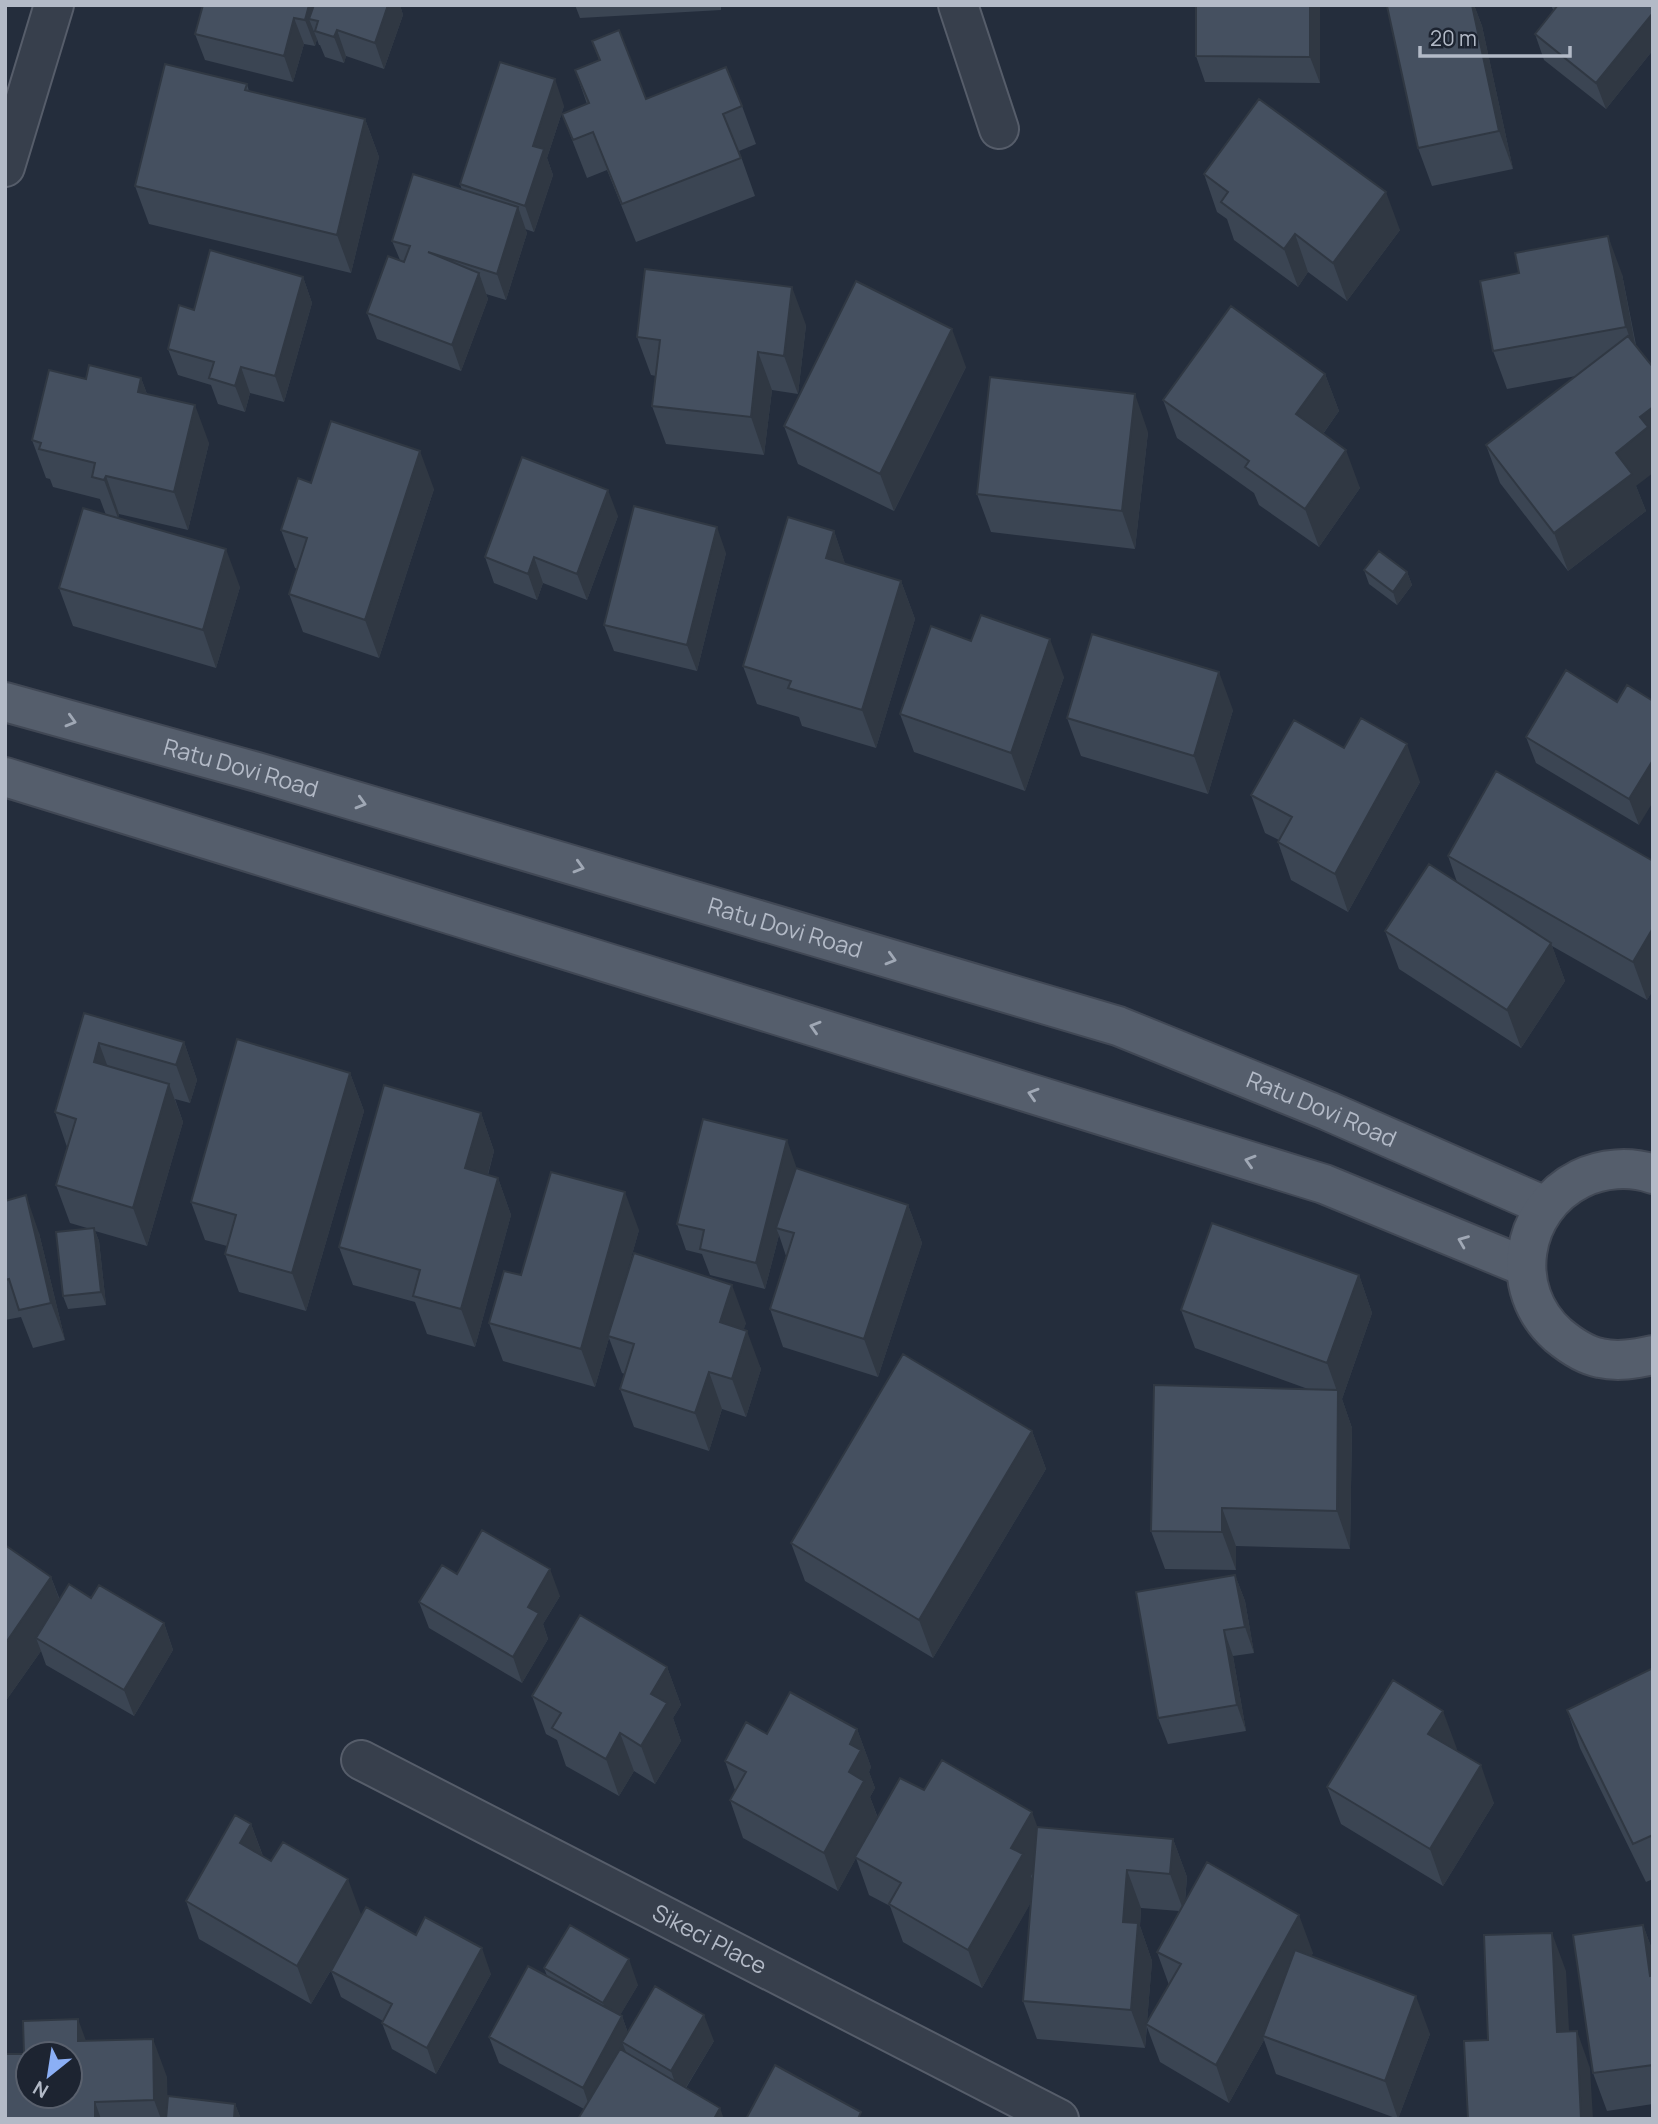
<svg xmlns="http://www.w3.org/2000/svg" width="1658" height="2124" font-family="Manrope,sans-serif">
<rect width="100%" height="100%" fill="#242d3c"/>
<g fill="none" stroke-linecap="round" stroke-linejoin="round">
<g stroke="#565d6a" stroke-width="42">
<g id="minor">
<path d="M958,5L999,129"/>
<path d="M5,167L54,5"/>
<path id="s1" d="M361,1760L1059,2119"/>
</g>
</g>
<g stroke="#414855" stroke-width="42">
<g id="primary">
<path id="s2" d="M5,702L257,772L1118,1026L1328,1111L1545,1206"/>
<path d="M5,777L1324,1184L1526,1267"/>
<path d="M1653,1174C1630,1166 1602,1168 1580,1179C1520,1209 1507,1290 1558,1335C1570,1345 1584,1355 1600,1358C1618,1362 1635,1359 1653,1355"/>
</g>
</g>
<use href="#minor" stroke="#373f4c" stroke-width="38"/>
<use href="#primary" stroke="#555e6c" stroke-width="38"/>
</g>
<path fill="#3b4553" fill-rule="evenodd" d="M203,5H400L403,15L384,69L346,56L344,63L325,57L320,45H319L317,39L315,46L304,44L293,82L205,60L195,34Z
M575,5H721V10L580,18Z
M1320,5V83L1205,82L1196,56Z
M1392,5H1474L1482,26L1513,169L1432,186L1418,148Z
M1551,5H1653V50L1606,109L1544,60L1535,34L1554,12Z
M592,41L646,99L742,106L756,144L739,151L755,196L636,242L607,170L587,178L562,114L587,104L575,70L599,60Z
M247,84L249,91L365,119L379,157L351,273L149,224L135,186Z
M564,106L547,158L553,175L534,232L525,229L527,233L506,300L486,294L488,299L461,371L377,339L367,313L400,260L392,241L462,190L460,184Z
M1204,174L1400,230L1347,301L1308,272L1298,287L1234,240L1227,219L1217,212Z
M1622,274L1636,345V486L1646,511L1568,571L1500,483L1486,445L1576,376L1507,389L1493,351Z
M303,277L312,303L284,402L250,393L245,412L218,404L211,385L178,375L168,349L194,310Z
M806,325L798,394L772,390L764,455L666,444L652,406L656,376L651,375L637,337Z
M966,367L894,511L798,464L784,426Z
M1325,374L1339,411L1323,434L1360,488L1319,547L1259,505L1254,493L1177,438L1163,400Z
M141,378L147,394L209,443L188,530L119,514L118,518L240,587L216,668L73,626L59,588L106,515L100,499L53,487L50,479L46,478L32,440L86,379Z
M1148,432L1135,549L991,532L977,494Z
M311,483L434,489L379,658L303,632L289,594L298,569L295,568L281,530Z
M618,516L587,600L543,583L537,600L494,583L485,557Z
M834,531L845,564L901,581L915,619L876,748L802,726L799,717L757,704L743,666Z
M726,553L697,671L614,651L604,625Z
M1364,570L1407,572L1412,585L1397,605L1369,584Z
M971,641L1064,677L1025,791L914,752L900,714Z
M1617,702L1639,825L1536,763L1526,737Z
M1233,710L1208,794L1081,756L1067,718Z
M1344,748L1420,782L1348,912L1291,880L1278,842L1279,840L1265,833L1251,795Z
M1448,856L1653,861V990L1647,1000L1552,946L1565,981L1521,1048L1399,969L1385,931L1457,882Z
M84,1013L184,1042L197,1080L190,1103L175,1099L183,1122L147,1246L95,1231L99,1241L106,1305L68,1309L63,1296L87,1228L70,1223L56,1185L67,1147L55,1112Z
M350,1073L364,1111L306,1311L239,1292L225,1254L227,1246L205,1240L191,1202Z
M481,1113L494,1151L488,1175L498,1178L511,1215L475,1347L427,1334L415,1302L353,1285L339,1247Z
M796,1166V1168L908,1205L922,1243L878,1377L783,1347L770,1309L786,1256L779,1235L765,1289L710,1275L702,1254L686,1250L677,1224Z
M5,1201L39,1233L65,1340L33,1348L21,1317L5,1320Z
M639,1230L619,1300L746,1323L743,1330L761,1369L746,1417L722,1409L709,1451L634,1427L620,1389L625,1374L622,1373L609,1338L595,1387L503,1361L489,1323L521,1275Z
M1359,1275L1372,1313L1342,1399L1352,1428L1350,1549L1236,1546V1570L1165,1569L1151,1531L1308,1389L1195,1348L1181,1310Z
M1032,1431L1046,1469L933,1658L805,1581L791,1543Z
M1235,1575L1245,1601L1254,1653L1233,1656L1246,1731L1168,1744L1158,1718Z
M51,1577L60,1600L91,1598L164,1623L173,1650L134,1716L46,1665L41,1651L5,1702Z
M560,1596L543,1624L548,1639L522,1683L429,1628L419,1602Z
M667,1667L681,1705L673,1718L681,1741L655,1784L634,1771L619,1796L566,1766L557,1740L546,1734L532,1696Z
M1653,1668V1879L1646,1882L1580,1748L1567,1710Z
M857,1729L871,1767L869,1772L875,1788L870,1797L878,1818L924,1790L1037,1827L1173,1839L1187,1877L1185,1902L1313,1953L1311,1956L1430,2034L1398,2119L1276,2074L1264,2040L1229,2103L1160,2062L1147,2027L1145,2048L1037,2039L1023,2001L1031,1902L982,1988L903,1942L890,1906L869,1895L856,1858L838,1891L743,1838L730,1800L735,1790L725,1761L767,1734ZM1141,1908L1179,1911L1157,1952L1169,1985L1147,2022L1152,1961L1140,1926Z
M1457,1749L1456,1750L1494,1803L1443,1886L1341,1824L1327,1787Z
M251,1824L263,1856L361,1916L416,1935L491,1974L436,2074L392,2049L382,2023L383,2021L341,1997L331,1971L343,1950L311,2004L199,1939L186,1901Z
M1643,1925L1653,1952V2104L1607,2111L1593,2073Z
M544,1968L638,1985L620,2015L622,2016L628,2033L714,2041L686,2088L584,2109L499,2063L489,2037L547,1976Z
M86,2041L167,2077V2104H235L241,2119H5L24,2054Z"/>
<path fill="#303843" d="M309,5H326L309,19L317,39L315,46L305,20Z
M388,5H400L403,15L384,69L375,43Z
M1310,5H1320V83L1310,57Z
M1472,5H1474L1482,26L1513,169L1499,131Z
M1653,13V50L1606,109L1596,83Z
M294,18L304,44L293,82L284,56Z
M337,30L346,56L344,63L334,37Z
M555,79L564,106L547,158L553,175L534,232L525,206L533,146Z
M365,119L379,157L351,273L337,235Z
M1386,192L1400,230L1347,301L1333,263Z
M518,207L527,233L506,300L497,274Z
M1295,234L1308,272L1298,287L1284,249Z
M1608,236L1622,274L1639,365L1626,327Z
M479,273L488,299L461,371L452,345Z
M303,277L312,303L284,402L275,376Z
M792,287L806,325L798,394L784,356Z
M952,329L966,367L894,511L880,474Z
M758,352L772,390L764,455L751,417Z
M241,367L250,393L245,412L235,386Z
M1325,374L1339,411L1310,452L1296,414Z
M141,378L155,416L138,392Z
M1135,394L1148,432L1135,549L1122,511Z
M195,405L209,443L188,530L174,492Z
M1653,407V473L1636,486L1646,511L1568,571L1554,533L1616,453L1640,417Z
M1346,450L1360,488L1319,547L1305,509Z
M420,451L434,489L379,658L365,620Z
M106,476L119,514L118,518L104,480Z
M608,490L618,516L587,600L577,574Z
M717,527L726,553L697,671L687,645Z
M834,531L847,569L826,558Z
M226,549L240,587L216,668L203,630Z
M534,557L543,583L537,600L528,574Z
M1407,572L1412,585L1397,605L1393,592Z
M901,581L915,619L876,748L862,710Z
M1050,639L1064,677L1025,791L1011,753Z
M1219,672L1233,710L1208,794L1194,756Z
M1407,744L1420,782L1348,912L1335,874Z
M1653,760V802L1639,825L1629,799Z
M1653,928V990L1647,1000L1633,962Z
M1551,943L1565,981L1521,1048L1507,1010Z
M184,1042L197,1080L190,1103L176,1065Z
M99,1043L113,1081L94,1062Z
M350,1073L364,1111L306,1311L292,1273Z
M169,1084L183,1122L147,1246L133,1208Z
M481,1113L494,1151L479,1206L465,1168Z
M787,1140L796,1166L780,1229L776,1228L779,1235L765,1289L756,1263Z
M498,1178L511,1215L475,1347L461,1309Z
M625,1192L639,1230L609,1336H608L609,1338L595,1387L581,1349Z
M26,1195L39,1233L65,1340L51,1303Z
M908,1205L922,1243L878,1377L864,1339Z
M94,1228L99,1241L106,1305L101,1292Z
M1359,1275L1372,1313L1342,1399L1352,1428L1350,1549L1337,1511L1338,1394L1327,1363Z
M732,1285L746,1323L734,1360L720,1322Z
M747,1331L761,1369L746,1417L732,1379Z
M709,1372L722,1409L709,1451L695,1413Z
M1032,1431L1046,1469L933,1658L919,1620Z
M1222,1508L1236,1546V1570L1222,1532Z
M550,1569L560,1596L543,1624L548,1639L522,1683L513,1657L528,1607Z
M1235,1575L1245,1601L1254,1653L1245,1627Z
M51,1577L65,1615L36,1638L41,1651L5,1702V1644Z
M164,1623L173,1650L134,1716L124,1690Z
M1224,1630L1233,1656L1246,1731L1237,1705Z
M667,1667L681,1705L673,1718L681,1741L655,1784L641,1746L651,1694Z
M1443,1711L1457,1749L1442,1772L1428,1734Z
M857,1729L871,1767L869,1772L875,1788L870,1797L878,1819L855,1857L856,1858L838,1891L824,1853L849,1772L850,1744Z
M620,1733L634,1771L619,1796L606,1759Z
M1481,1765L1494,1803L1443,1886L1430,1849Z
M1032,1812L1046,1850L1031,1876L1037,1892L982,1988L968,1950L1011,1848Z
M251,1824L265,1862L240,1843Z
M1173,1839L1187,1877L1184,1912L1170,1874Z
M1127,1870L1141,1908L1140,1926L1152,1961L1145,2048L1131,2010L1123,1922Z
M348,1879L362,1917L311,2004L297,1966Z
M1299,1915L1313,1953L1266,2037L1263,2036L1264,2040L1229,2103L1216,2065Z
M1643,1925L1653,1952V1984L1650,1976Z
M1552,1933L1566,1971L1571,2069L1557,2032Z
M482,1948L491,1974L436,2074L427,2048Z
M629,1959L638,1985L612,2029L603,2003Z
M1416,1996L1430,2034L1398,2119L1385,2081Z
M704,2015L714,2041L680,2097L671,2071Z
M622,2016L631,2042H622L626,2052L592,2114L583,2088Z
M78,2019L92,2057L78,2041Z
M1577,2031L1590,2068L1593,2119H1581Z
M153,2039L167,2077L168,2119H161L154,2100Z
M95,2102L101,2119H95Z
M235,2104L241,2119H234Z
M720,2108L724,2119H714Z"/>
<path fill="#455060" stroke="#303843" stroke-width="2" fill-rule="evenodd" d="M203,5H309L305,20L294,18L284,56L195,34Z
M314,5H388L375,43L337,30L334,37L315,31L318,21L309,19Z
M1196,5H1310V57L1196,56Z
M1392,5H1472L1499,131L1418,148L1387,6Z
M1558,5H1653V13L1596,83L1535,34Z
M619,30L646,99L726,67L742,106L723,114L741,158L622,204L593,132L573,140L562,114L589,103L575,70L600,60L592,41Z
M500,62L555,79L533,146L544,149L525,206L460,184Z
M165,64L247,84L245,90L365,119L337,235L135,186Z
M1259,99L1386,192L1333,263L1295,234L1284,249L1221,202L1228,192L1204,174Z
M413,174L518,207L497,274L428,252L479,273L452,345L367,313L388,256L404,262L410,246L392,241Z
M1608,236L1626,327L1493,351L1480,281L1519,273L1515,253Z
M210,250L303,277L275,376L241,367L235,386L209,378L214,362L168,349L179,305L194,310Z
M645,269L792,287L784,356L758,352L751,417L652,406L660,340L637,337Z
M856,281L952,329L880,474L784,426Z
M1231,306L1325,374L1296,414L1346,450L1305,509L1245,467L1249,461L1163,400Z
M1628,336L1653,367V407L1640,417L1648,427L1616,453L1632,474L1554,533L1486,445Z
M89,365L141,378L138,392L195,405L174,492L106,476L104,480L92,477L95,463L39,449L41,443L32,440L49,370L86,379Z
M990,377L1135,394L1122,511L977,494Z
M331,421L420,451L365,620L289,594L307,538L281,530L298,478L311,483Z
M522,457L608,490L577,574L534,557L528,574L485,557Z
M634,506L717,527L687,645L604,625Z
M83,508L226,549L203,630L59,588Z
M788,517L834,531L826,558L901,581L862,710L788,688L791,681L743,666Z
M1379,551L1407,572L1393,592L1364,570Z
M981,615L1050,639L1011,753L900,714L931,626L971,641Z
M1092,634L1219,672L1194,756L1067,718Z
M1566,670L1617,702L1627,685L1653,701V760L1629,799L1526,737Z
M1361,718L1407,744L1335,874L1278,842L1292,817L1251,795L1294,720L1344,748Z
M1496,771L1653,861V928L1633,962L1448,856Z
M1429,864L1551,943L1507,1010L1385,931Z
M84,1013L184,1042L176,1065L99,1043L94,1062L169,1084L133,1208L56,1185L76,1119L55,1112Z
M237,1039L350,1073L292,1273L225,1254L236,1215L191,1202Z
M384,1085L481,1113L465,1168L498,1178L461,1309L413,1296L420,1270L339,1247Z
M703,1119L787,1140L756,1263L700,1249L704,1230L677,1224Z
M796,1168L908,1205L864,1339L770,1309L794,1233L776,1228Z
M551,1172L625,1192L581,1349L489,1323L504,1271L521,1275Z
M26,1195L51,1303L19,1310L9,1279L5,1280V1201Z
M1212,1223L1359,1275L1327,1363L1181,1310Z
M94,1228L101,1292L63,1296L56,1232Z
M634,1253L732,1285L720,1322L747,1331L732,1379L709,1372L695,1413L620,1389L634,1344L608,1336Z
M903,1354L1032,1431L919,1620L791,1543Z
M1154,1385L1338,1390L1337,1511L1222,1508V1532L1151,1531Z
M482,1530L550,1569L528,1607L539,1613L513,1657L419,1602L442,1565L457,1574Z
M5,1545L51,1577L5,1644Z
M1235,1575L1245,1627L1224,1630L1237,1705L1158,1718L1136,1592Z
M69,1584L91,1598L99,1585L164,1623L124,1690L36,1638Z
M580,1615L667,1667L651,1694L667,1703L641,1746L620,1733L606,1759L552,1728L561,1713L532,1696Z
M1653,1668V1835L1633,1844L1567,1710Z
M1393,1680L1443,1711L1428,1734L1481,1765L1430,1849L1327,1787Z
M790,1692L857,1729L850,1744L861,1750L849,1772L864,1781L824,1853L730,1800L746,1772L725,1761L746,1722L767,1734Z
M942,1760L1032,1812L1011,1848L1023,1854L968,1950L889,1904L901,1883L855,1857L900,1778L924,1790Z
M235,1815L251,1824L240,1843L271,1861L283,1842L348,1879L297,1966L186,1901Z
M1037,1827L1173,1839L1170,1874L1127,1870L1123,1922L1138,1923L1131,2010L1023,2001Z
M1207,1862L1299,1915L1216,2065L1146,2024L1181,1964L1157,1952Z
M366,1907L416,1935L425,1917L482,1948L427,2048L382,2023L392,2004L331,1971Z
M570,1925L629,1959L603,2003L544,1968Z
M1643,1925L1650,1976L1653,1975V2065L1593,2073L1573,1935Z
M1552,1933L1557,2032L1577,2031L1581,2119H1468L1464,2041L1488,2040L1484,1935Z
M1295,1950L1416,1996L1385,2081L1263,2036Z
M528,1966L622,2016L583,2088L489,2037Z
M655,1986L704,2015L671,2071L622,2042Z
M78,2019V2041L153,2039L154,2100L95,2102V2119H5V2054H24L23,2021ZM28,2054H70V2096H28Z
M620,2049L720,2108L714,2119H578Z
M775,2065L861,2112L858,2119H746Z
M168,2096L235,2104L234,2119H166Z"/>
<defs><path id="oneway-chevron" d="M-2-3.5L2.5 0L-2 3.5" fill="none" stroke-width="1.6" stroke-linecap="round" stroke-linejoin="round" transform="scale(1.75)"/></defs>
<g stroke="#a0a8b5">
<use href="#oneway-chevron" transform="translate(71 721) rotate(16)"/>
<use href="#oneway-chevron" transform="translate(361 803) rotate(16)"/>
<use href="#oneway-chevron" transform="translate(579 867) rotate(16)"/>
<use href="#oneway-chevron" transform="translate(891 959) rotate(16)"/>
<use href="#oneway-chevron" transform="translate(815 1027) rotate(-163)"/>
<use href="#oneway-chevron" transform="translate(1033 1094) rotate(-163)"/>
<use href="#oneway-chevron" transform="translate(1250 1161) rotate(-163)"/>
<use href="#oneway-chevron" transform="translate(1463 1241) rotate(-158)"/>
</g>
<g text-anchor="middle" stroke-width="6" stroke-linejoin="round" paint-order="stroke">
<g font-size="23" fill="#b3bac7" stroke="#1d2431">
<text dy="8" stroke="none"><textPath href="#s2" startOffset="245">Ratu Dovi Road</textPath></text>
<text dy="8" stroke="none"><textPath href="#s2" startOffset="812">Ratu Dovi Road</textPath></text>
<text dy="8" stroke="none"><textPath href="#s2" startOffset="1379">Ratu Dovi Road</textPath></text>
<text dy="8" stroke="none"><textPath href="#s1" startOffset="392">Sikeci Place</textPath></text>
</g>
</g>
<rect width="1658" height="2124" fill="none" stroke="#b3bac7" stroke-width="14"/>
<g transform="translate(49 2075) rotate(210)"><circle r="33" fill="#1d2431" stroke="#59606d" stroke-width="2"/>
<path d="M0-5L12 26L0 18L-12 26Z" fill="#8baff5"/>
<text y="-10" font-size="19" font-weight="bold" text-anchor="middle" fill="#b3bac7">N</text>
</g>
<path d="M1420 46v10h150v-10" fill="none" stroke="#b3bac7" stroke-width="3.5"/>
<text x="1430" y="46" font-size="21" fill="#b3bac7" stroke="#1d2431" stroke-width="5" paint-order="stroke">20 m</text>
</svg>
